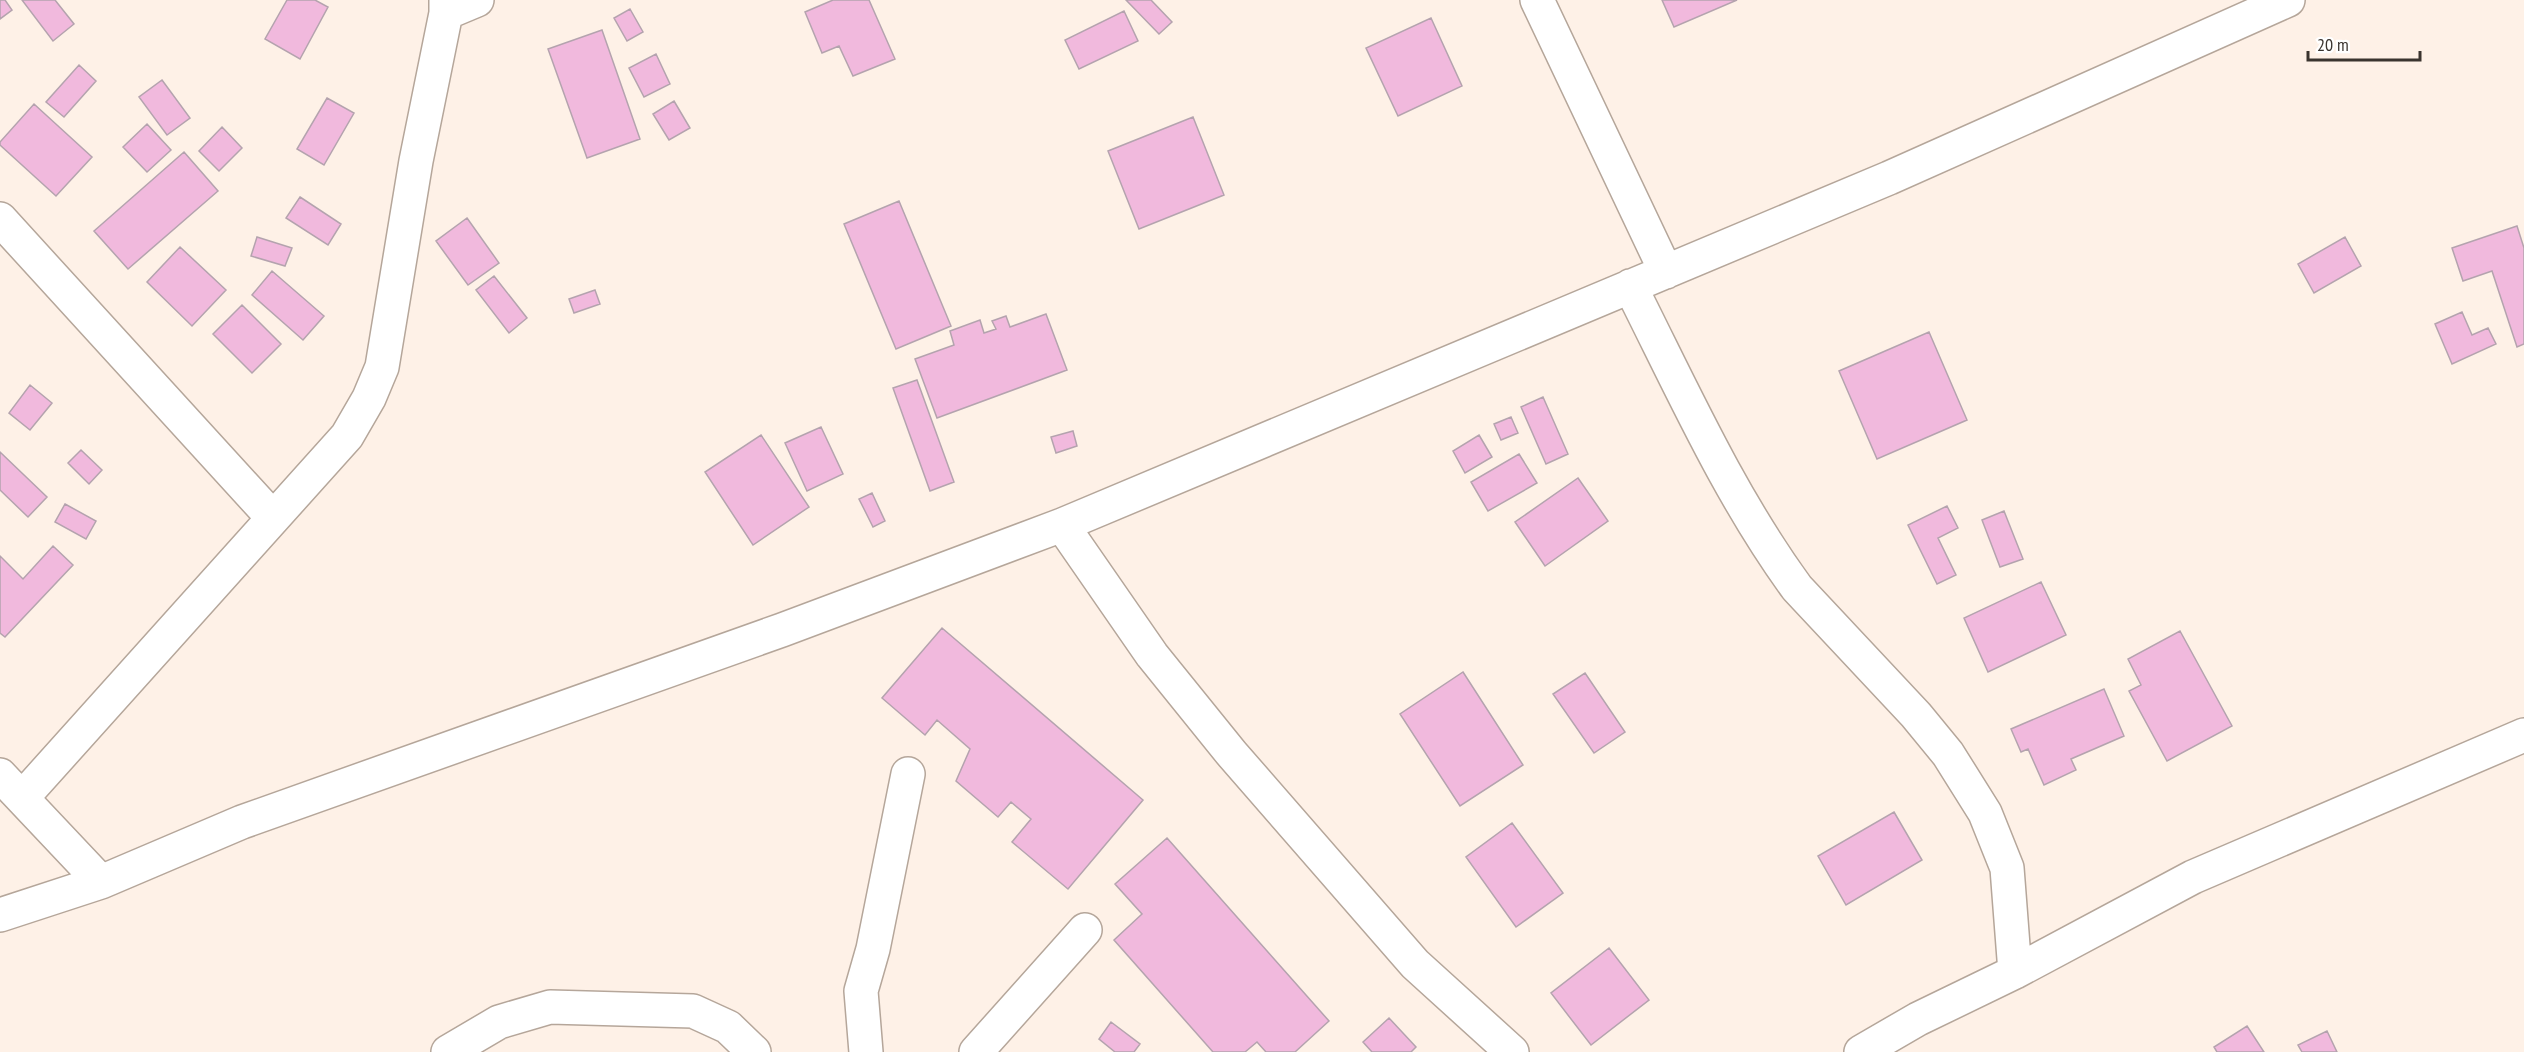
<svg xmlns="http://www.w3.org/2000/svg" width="2524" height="1052" font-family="'PT Sans Narrow',sans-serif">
<rect width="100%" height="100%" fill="#fef1e7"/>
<path fill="#f1b9dd" stroke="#b4a3ae" stroke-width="1.5" d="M0,0H5L12,10L0,19Z
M22,0H55L74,24L53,41Z
M287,0H315L328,7L300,59L265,39Z
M833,0H869L895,59L853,76L839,46L822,53L805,12Z
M1126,0H1151L1172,22L1159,34Z
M1662,0H1737L1674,27Z
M630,9L643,32L627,41L614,18Z
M1124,11L1138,41L1079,69L1065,40Z
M1431,18L1462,86L1398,116L1366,48Z
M602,30L640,139L587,158L548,49Z
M656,54L670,84L644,97L629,68Z
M79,65L96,81L64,117L46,102Z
M162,80L190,118L167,135L139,97Z
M327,98L354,113L324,165L297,149Z
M674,101L690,128L669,140L653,114Z
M34,104L92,157L56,196L0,145V142Z
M1193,117L1224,195L1139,229L1108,151Z
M147,124L171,150L147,172L123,147Z
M222,127L242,148L219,171L199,151Z
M184,152L218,191L128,269L94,231Z
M300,197L341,224L328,245L286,218Z
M899,201L951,326L896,349L844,224Z
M467,218L499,263L468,285L436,241Z
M2517,226L2524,248V344L2517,347L2492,271L2463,281L2452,248Z
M257,237L292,248L285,266L251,256Z
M2345,237L2361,266L2314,293L2298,264Z
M180,247L226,290L192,326L147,282Z
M272,271L324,316L303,340L252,295Z
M494,276L527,318L509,333L476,290Z
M595,290L600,304L574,313L569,299Z
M242,305L281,344L252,373L213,334Z
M2462,312L2472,335L2488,328L2496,344L2452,364L2435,324Z
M1046,314L1067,370L937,418L915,359L954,345L950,331L980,320L984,333L996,329L992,321L1006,316L1010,327Z
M1929,332L1967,420L1877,459L1839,371Z
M917,380L954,482L930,491L893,388Z
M30,385L52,403L30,430L9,413Z
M1543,397L1568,454L1546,464L1521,407Z
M1511,417L1518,433L1501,440L1494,424Z
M821,427L843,474L807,491L785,443Z
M1073,431L1077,446L1056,453L1051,437Z
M761,435L809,507L753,545L705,472Z
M1479,435L1492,457L1465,473L1453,451Z
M81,450L102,470L89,484L68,463Z
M0,452L47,497L28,517L0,490Z
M1519,454L1537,483L1488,511L1471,482Z
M1578,478L1608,521L1545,566L1515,522Z
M872,493L885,521L873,527L859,499Z
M65,504L96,521L86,539L55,522Z
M1947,506L1958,528L1938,538L1956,575L1937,584L1908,525Z
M2004,511L2023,559L2000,567L1982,520Z
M53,546L73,565L5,637L0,633V556L23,579Z
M2041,582L2066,635L1988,672L1964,618Z
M942,628L1143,800L1068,889L1012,842L1031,819L1011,802L998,817L956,781L970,749L937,720L925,735L882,698Z
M2180,631L2232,726L2167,761L2129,691L2141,685L2128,659Z
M1463,672L1523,765L1460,806L1400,714Z
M1585,673L1625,732L1594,753L1553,694Z
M2104,689L2124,736L2071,759L2076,770L2044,785L2028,749L2021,752L2011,729Z
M1894,812L1922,860L1846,905L1818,856Z
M1512,823L1563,893L1516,927L1466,857Z
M1167,838L1329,1021L1295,1052H1266L1257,1042L1245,1052H1213L1114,940L1142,914L1115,884Z
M1609,948L1649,1000L1591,1045L1551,993Z
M1389,1018L1416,1047L1411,1052H1372L1363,1042Z
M1111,1022L1140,1044L1134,1052H1115L1099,1039Z
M2247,1026L2264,1052H2217L2214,1047Z
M2327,1031L2337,1052H2302L2298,1045Z"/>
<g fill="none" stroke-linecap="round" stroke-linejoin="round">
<g stroke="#b5a69a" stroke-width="36">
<path id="minor" d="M1537,0L1666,272
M446,13L477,0
M0,219L273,518
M1630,286C1682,389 1729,495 1797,588L1916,715L1948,754L1985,813L2007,868L2015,972
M1062,525L1152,655L1232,754L1415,964L1512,1052
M0,775L101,882
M22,798L347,436L369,398L382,367L416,161L446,13V0
M0,915L101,882L242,822L782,630L1062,525L1889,178L2288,0
M448,1052L499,1022L550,1007L693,1011L728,1027L754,1052
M866,1052L861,991L873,949L908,774
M976,1052L1085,930
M1861,1052L1918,1019L2015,972L2193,877L2524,735"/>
</g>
<use href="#minor" stroke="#fff" stroke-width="33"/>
</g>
<path d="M2308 51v9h112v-9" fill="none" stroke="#3a342f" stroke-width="3"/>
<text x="2317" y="51" font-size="18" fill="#3a342f" stroke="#ffffff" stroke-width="4.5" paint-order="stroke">20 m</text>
</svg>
